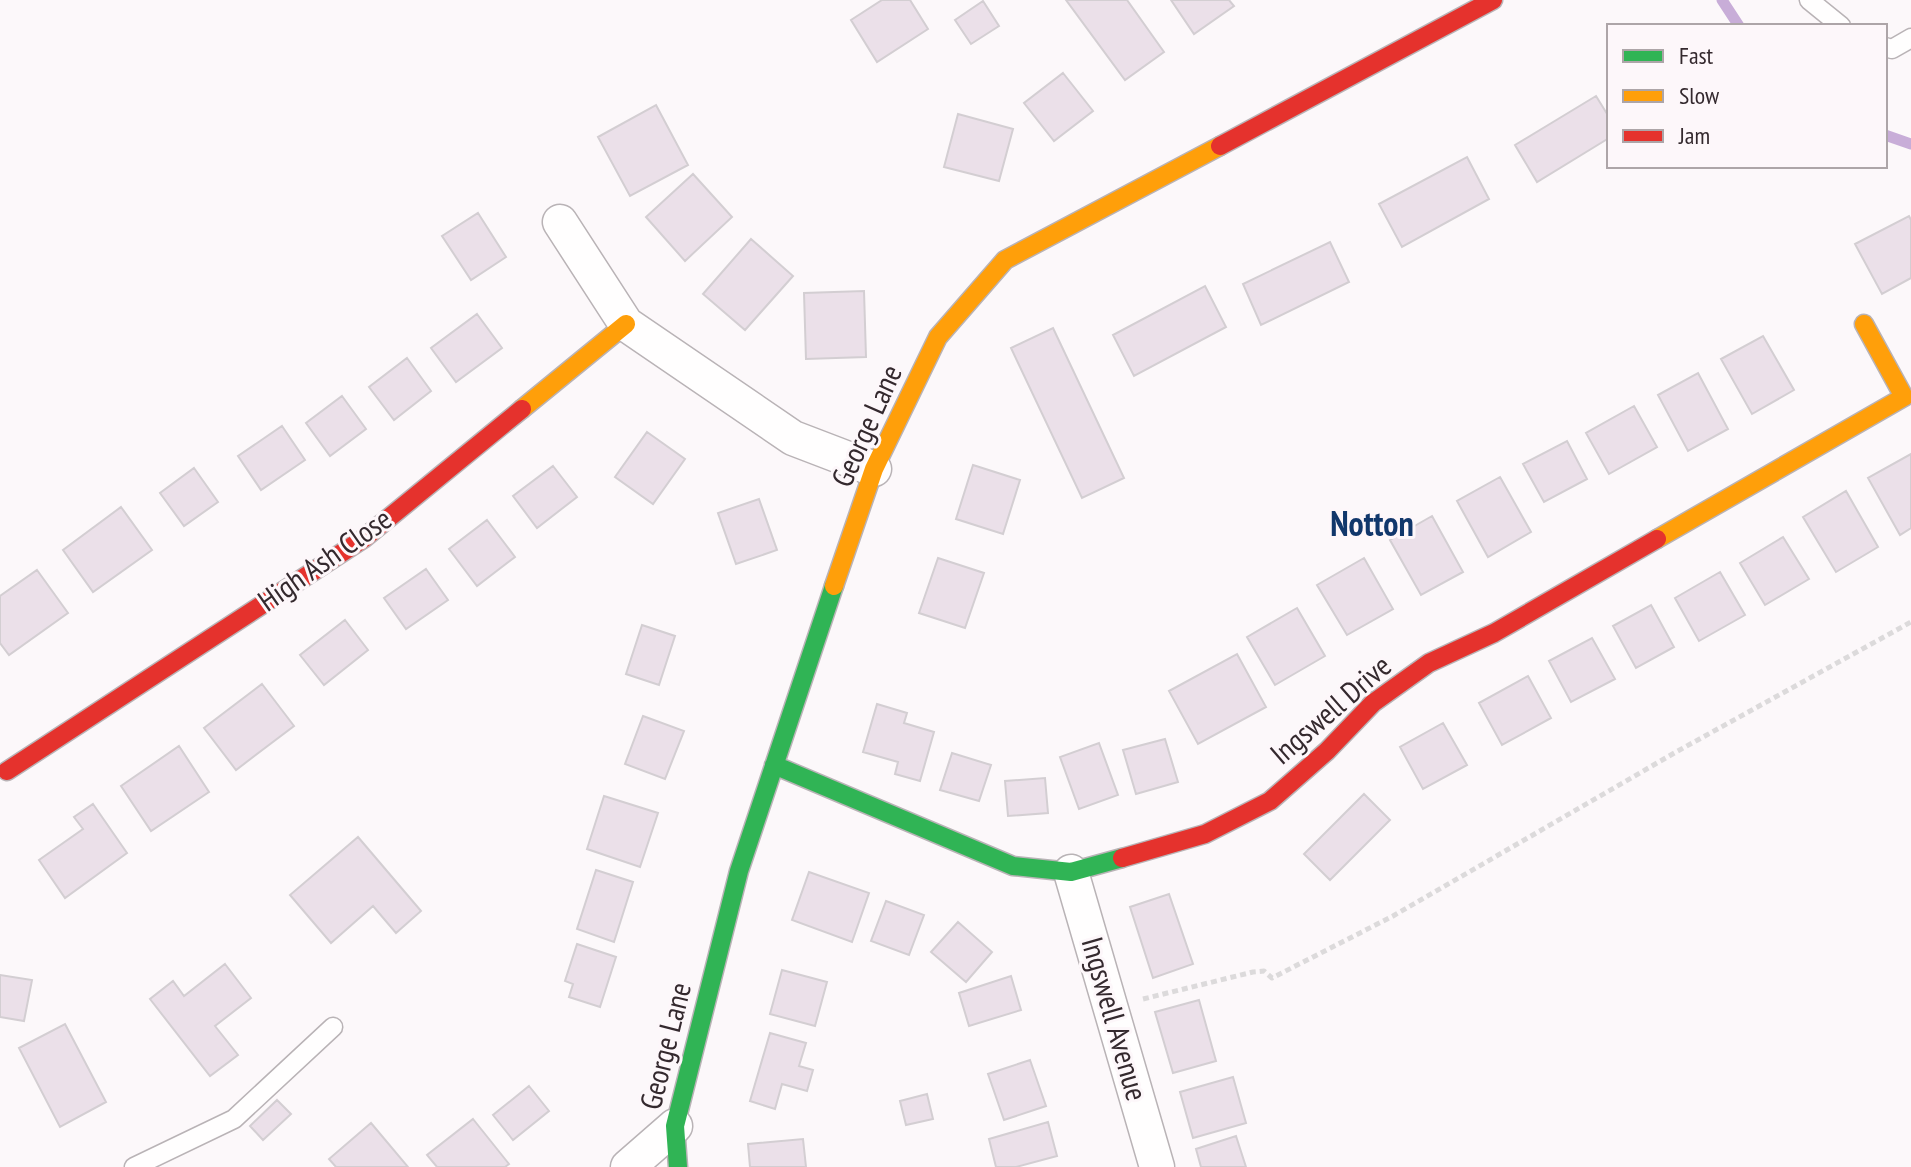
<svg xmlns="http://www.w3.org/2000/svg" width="1911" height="1167" font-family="'PT Sans Narrow',sans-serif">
<rect width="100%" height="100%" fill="#fcf8fa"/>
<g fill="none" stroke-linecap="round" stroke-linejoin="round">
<path stroke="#c8add8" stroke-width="11" d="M1722,0L1739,26
M1885,135L1911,144"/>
</g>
<path fill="#ebe0e9" stroke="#d3ced2" stroke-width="2" d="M882,0H910L928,29L877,62L851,20Z
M1066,0H1127L1164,52L1125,80Z
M1171,0H1229L1234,6L1194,34Z
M983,1L999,26L971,44L955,20Z
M1063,73L1093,111L1054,141L1024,103Z
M1596,96L1609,117V138L1537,182L1515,145Z
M656,105L688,165L630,196L598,137Z
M958,114L1013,129L999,181L944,167Z
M1467,157L1489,199L1402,247L1379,204Z
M693,174L732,217L685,261L646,217Z
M478,213L506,257L471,280L442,236Z
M1909,216L1911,220V278L1882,294L1855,244Z
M751,239L793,276L745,330L703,294Z
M1330,242L1349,282L1261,325L1243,284Z
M1205,286L1226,327L1134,376L1113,335Z
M864,291L866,357L806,359L804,293Z
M477,314L502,348L456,382L431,348Z
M1053,328L1124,478L1082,498L1011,348Z
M1763,336L1794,390L1752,414L1721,359Z
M407,358L431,391L394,420L369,387Z
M1698,373L1728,429L1688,451L1658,395Z
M342,396L366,429L330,456L306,423Z
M1634,406L1657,447L1609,474L1586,433Z
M282,426L305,460L261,490L238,456Z
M647,432L685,459L653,504L615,477Z
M1567,441L1587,479L1544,502L1523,464Z
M1911,454V528L1900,535L1868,478Z
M973,465L1020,480L1003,534L956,519Z
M553,466L577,497L537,528L513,496Z
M194,468L218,502L184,526L160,493Z
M1500,477L1531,532L1488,557L1457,501Z
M1846,491L1878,547L1836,572L1803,517Z
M759,499L777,550L736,564L718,513Z
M121,507L152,550L93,592L63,550Z
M1432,516L1463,572L1421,595L1390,540Z
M487,520L515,557L477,586L449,549Z
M1783,537L1809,579L1765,605L1740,563Z
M938,558L984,573L965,628L919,613Z
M1364,558L1393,609L1347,635L1317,585Z
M426,569L448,600L406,629L384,598Z
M37,570L68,613L9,655L0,643V596Z
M1720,572L1745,615L1699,641L1675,598Z
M1651,605L1674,647L1636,668L1613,626Z
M1297,608L1325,656L1275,685L1247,637Z
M345,620L368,650L324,685L300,655Z
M642,625L675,636L659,685L626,674Z
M1592,638L1615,679L1571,702L1549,661Z
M1237,654L1266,707L1198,744L1169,691Z
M1528,676L1551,718L1502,745L1479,703Z
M262,684L294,726L236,770L204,728Z
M877,704L907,713L904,723L934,732L920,781L895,774L898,762L863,752Z
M643,716L684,731L665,779L625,764Z
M1443,723L1467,765L1423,789L1400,747Z
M1165,739L1178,782L1136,794L1123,750Z
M1099,743L1118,795L1079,809L1060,757Z
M179,746L209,792L151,831L121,786Z
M952,753L991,765L979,801L940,790Z
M1045,778L1048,813L1008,816L1005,781Z
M1364,794L1390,820L1330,880L1304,854Z
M604,796L658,813L640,867L587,849Z
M93,804L127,853L65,898L39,860L83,829L74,817Z
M358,837L421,911L396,933L373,906L331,943L290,895Z
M596,870L633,882L614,942L577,929Z
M809,872L869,893L852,942L792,920Z
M1169,894L1193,964L1153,978L1130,907Z
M886,901L924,915L909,955L871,941Z
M958,922L992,952L966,982L931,952Z
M577,944L616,957L600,1007L569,997L573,984L565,981Z
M225,964L251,998L215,1026L238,1055L210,1076L150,999L173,981L184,996Z
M782,970L827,982L815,1026L770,1014Z
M0,975L32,980L24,1021L0,1017Z
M1011,976L1021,1010L969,1026L959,993Z
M1199,1000L1216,1061L1173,1073L1155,1012Z
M65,1024L106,1102L60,1127L19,1048Z
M770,1033L806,1043L799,1066L813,1070L807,1091L782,1084L775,1109L750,1101Z
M1030,1060L1046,1106L1004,1120L988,1074Z
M1233,1077L1246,1123L1193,1138L1180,1092Z
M529,1086L549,1111L513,1140L493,1115Z
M927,1094L933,1119L906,1125L900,1101Z
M277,1100L291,1114L263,1140L250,1126Z
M473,1119L509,1164L505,1167H437L427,1155Z
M1048,1122L1057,1156L1016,1167H996L989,1139Z
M371,1123L408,1167H336L329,1159Z
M1236,1136L1246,1167H1201L1196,1149Z
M803,1139L806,1167H750L748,1144Z"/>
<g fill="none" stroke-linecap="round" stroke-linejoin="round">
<g stroke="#b9b3b6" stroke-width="21">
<path id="lane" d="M1809,0L1841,26
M1885,47L1892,49L1911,38
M134,1167L234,1119L333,1027"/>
</g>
<g stroke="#b9b3b6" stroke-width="37">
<path id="street" d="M560,222L626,324L793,438L874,469
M1071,872L1157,1167
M628,1167L675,1126"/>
</g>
<g stroke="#b9b3b6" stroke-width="21">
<path id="fast" d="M774,765L1013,866L1071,872L1122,858
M678,1167L675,1126L739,871L834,586"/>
</g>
<g stroke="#b9b3b6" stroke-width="21">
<path id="slow" d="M522,409L626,324
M1657,539L1904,397L1864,324
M834,586L874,469L938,337L1005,260L1220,146"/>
</g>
<g stroke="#b9b3b6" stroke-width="21">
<path id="jam" d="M1220,146L1493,0
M7,771L363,539L522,409
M1122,858L1205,834L1270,801L1327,751L1373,703L1429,663L1494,633L1657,539"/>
</g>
<path stroke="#dcdadb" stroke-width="5" stroke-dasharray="6 4" stroke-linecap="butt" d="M1143,999L1253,972L1264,971L1272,978L1393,916L1676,752L1911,622"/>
<use href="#lane" stroke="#fffefe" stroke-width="18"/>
<use href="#street" stroke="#fffefe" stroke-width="34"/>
<use href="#fast" stroke="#30b455" stroke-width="18"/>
<use href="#slow" stroke="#ff9f0a" stroke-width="18"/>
<use href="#jam" stroke="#e5322d" stroke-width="18"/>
</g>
<g text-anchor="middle" stroke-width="6" stroke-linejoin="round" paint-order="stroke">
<g font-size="30" fill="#34292e" stroke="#fdf7fa">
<text transform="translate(867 426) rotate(-66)" y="10">George Lane</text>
<text transform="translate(325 560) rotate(-35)" y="10">High Ash Close</text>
<text transform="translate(1331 710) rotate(-41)" y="10">Ingswell Drive</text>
<text transform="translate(1114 1019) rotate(74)" y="10">Ingswell Avenue</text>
<text transform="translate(666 1046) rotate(-76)" y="10">George Lane</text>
</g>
<g font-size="34" font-weight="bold" fill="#11376b" stroke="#fdf7fa">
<text x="1372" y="536">Notton</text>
</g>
</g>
<rect x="1607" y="24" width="280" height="144" fill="#fdf7fa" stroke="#ada5a8" stroke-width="2"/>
<rect x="1623" y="50" width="40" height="12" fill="#30b455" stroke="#ada5a8" stroke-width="2"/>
<text x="1679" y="64" font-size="24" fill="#34292e">Fast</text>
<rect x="1623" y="90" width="40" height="12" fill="#ff9f0a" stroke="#ada5a8" stroke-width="2"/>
<text x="1679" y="104" font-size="24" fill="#34292e">Slow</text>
<rect x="1623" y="130" width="40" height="12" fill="#e5322d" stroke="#ada5a8" stroke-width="2"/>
<text x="1679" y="144" font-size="24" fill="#34292e">Jam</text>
</svg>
